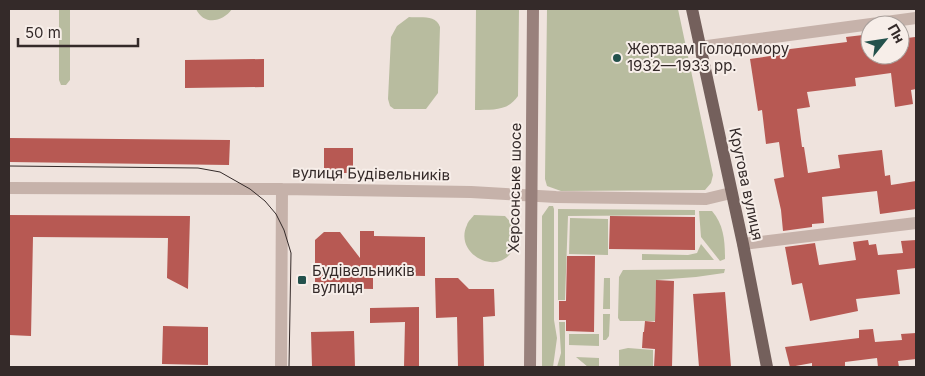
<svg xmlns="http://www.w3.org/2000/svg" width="925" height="376" font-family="Inter,sans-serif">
<rect width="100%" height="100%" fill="#efe3dd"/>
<path fill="#b8bc9f" d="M59,9H70V80L66,85H61L59,80Z
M196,9H232C223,22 204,26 196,9Z
M476,9H519L518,96C507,112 492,109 475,110Z
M547,9H678L713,175L711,183L705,190L561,191L547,186L545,179Z
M409,17C420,18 436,14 440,27L438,93L426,109H394L390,106L388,99L391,37L397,26Z
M549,206H553L554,209V320L557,338L553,367H542V216Z
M558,209L695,210V215L568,216L565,300H558Z
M699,211H712C724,225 725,241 725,259L720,261L701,237Z
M474,215L505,216L514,226C515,233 516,242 513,249C499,278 453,254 467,225C468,221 472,218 474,215Z
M570,218L608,219V255L569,254Z
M701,244L714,260H642V254L688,255L697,253Z
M725,269L724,273L696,277L656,280L655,321H620L618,318L619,277L623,270Z
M604,278H610V309H603Z
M603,314H610L609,336L606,340H603Z
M559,322H565V367H557L561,353Z
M569,334H599V346L569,345Z
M628,348L653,350V367H619V350Z
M576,357L599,358V367H588Z"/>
<path fill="#b75953" d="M863,35L867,55H900V39L915,37L916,89L911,90L913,104L895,107L891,73L855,78L856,86L807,92L810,107L797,109L802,147H804L808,173L840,168L838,155L882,150L885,176L890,175L891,185L916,181V209L880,214L877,191L822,197L824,223L812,224V227L783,231L781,210L774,179L784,177L779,142L766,144L762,110L758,111L750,59L783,54L782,50L847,42L846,37Z
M264,59V87L185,88V60Z
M9,138L230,140L229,165L9,162Z
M324,148H353V173H324Z
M9,215L190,216L188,289L167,278L168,238L33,237L31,336L9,335Z
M610,216L695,217V250L609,249Z
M360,231H374V236L425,237V276L373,275V289L315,288V240L324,232H340L360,258Z
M868,240L869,245L876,244L878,255L903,253L901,241L916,240V268L897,270L900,294L856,299L858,311L810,321L802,283L792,285L785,247L815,243L819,265L856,260L853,242Z
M567,256H595L594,332L566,331V320H559V301H566Z
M435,278H458L469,289H494L495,316L483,317L484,367H458L457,317L436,318Z
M656,280L674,281L672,367H654L655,349L642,348L643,332H644L645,321L655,322Z
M725,292L731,367H699L693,294Z
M419,307V367H404L405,322L370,323V308Z
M163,326L208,327V365L162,364Z
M873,329L875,342L902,340L901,334L916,333V359L898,361L899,367H878L877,358L845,362V367H812V363L790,367L785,347L859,338V330Z
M354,331L355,367H312L311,332Z"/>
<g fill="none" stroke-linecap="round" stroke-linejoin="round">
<path stroke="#c6b2aa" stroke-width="12" d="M700,47L916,18
M9,188L282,189L471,192L556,197L628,198L706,199L731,193
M743,244L916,223
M281,367L282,189"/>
<path stroke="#99817c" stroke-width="12" d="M530,367L533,9"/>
<path stroke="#74605c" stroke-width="12" d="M692,9L743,244L767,367"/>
<path stroke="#342a29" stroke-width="1" d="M9,166L198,168L220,172L250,189L265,201L276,214L284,230L291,253L289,367"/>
</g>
<g fill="#23514c" stroke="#f7eee9" stroke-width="2">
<circle cx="617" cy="58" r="5"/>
<rect x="297" y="275" width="10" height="10" rx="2.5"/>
</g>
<g text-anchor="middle" stroke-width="4" stroke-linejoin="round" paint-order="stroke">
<g font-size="15" fill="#342a29" stroke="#f7eee9" text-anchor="start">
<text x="627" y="54">Жертвам Голодомору<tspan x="627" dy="17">1932—1933 рр.</tspan></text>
<text x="312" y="276">Будівельників<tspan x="312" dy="17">вулиця</tspan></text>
</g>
<g font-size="15" fill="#342a29" stroke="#f7eee9">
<text transform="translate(371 174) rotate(1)" y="5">вулиця Будівельників</text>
<text transform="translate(746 184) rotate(78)" y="5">Кругова вулиця</text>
<text transform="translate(515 188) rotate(-89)" y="5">Херсонське шосе</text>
</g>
</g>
<rect width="925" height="376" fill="none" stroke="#342a29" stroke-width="20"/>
<g transform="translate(885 40) rotate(60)"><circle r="24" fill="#f7eee9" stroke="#a9a09c"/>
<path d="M0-4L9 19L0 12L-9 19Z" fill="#23514c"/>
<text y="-8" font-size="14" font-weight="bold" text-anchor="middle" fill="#342a29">Пн</text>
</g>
<path d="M18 38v8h120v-8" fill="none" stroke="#342a29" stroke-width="2.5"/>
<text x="25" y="38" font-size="15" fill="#342a29" stroke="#f7eee9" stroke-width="4" paint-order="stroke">50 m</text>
</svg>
